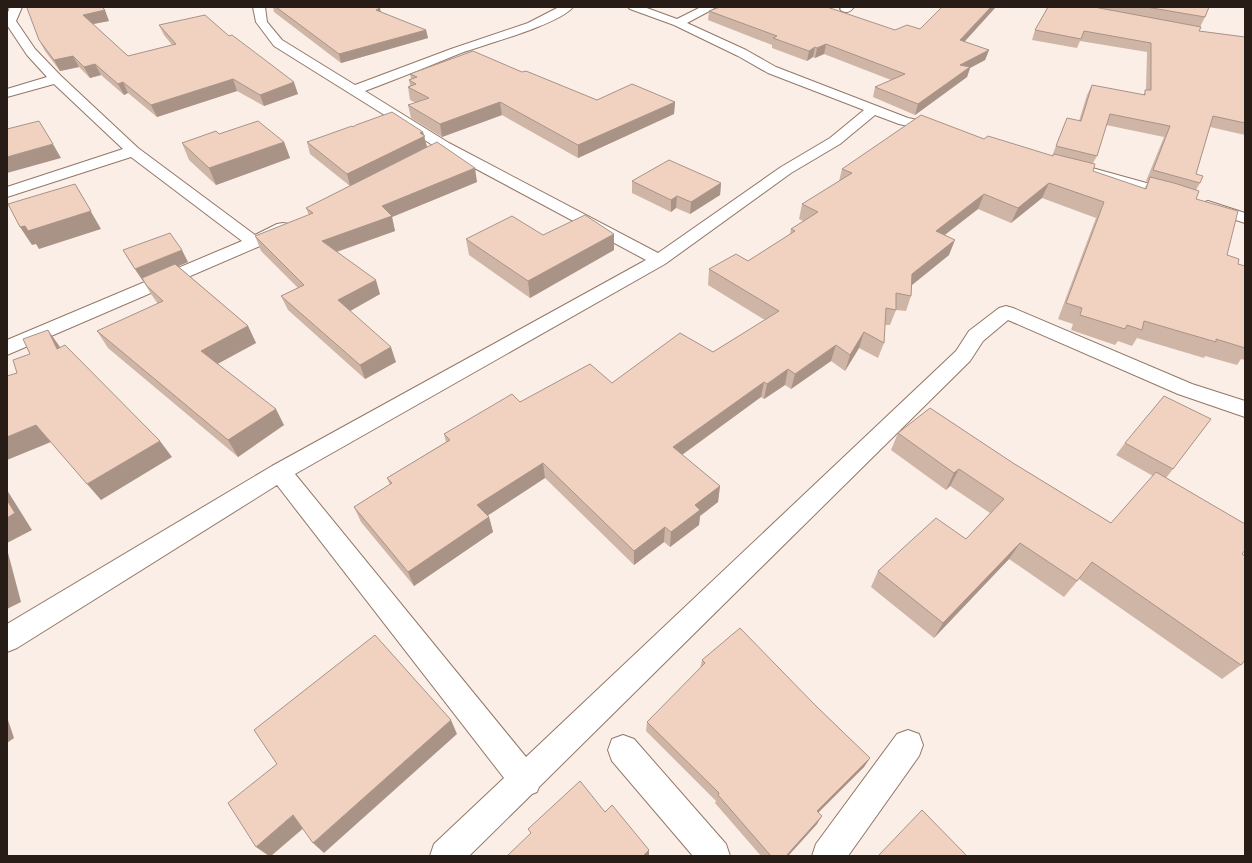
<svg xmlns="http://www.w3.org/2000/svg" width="1252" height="863" font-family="'Alegreya Sans',sans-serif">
<rect width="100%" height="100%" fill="#fbeee7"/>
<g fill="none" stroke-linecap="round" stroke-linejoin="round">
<g stroke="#937767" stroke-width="2">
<path id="minor" d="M10,7H22L16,21L35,49L61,76L138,148L255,235L277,224L283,223L289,224L291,228L289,232L260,246L7,355V340L242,241L131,157L7,197V187L123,149L54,84L7,97V89L47,77L27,55L7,25V15Z
M253,7H265L267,22L282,40L355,85L451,49L528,23L559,7H573C560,24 484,45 461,53C429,66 397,79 365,91L449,143L658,253L781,167L830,138L864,110L768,73L738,56L674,25L630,9L628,7H644L677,19L701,7H715L713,9L687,23L746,50L776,67L908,118L946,126L948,129L946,132L941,133L899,124L875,115L840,144L791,173L665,264L295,474L526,757L956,351L969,331L999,308L1006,306L1013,308L1192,384L1245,401V417L1178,394L1008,320L983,341L970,361L539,787L537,792L532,794L469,856H430L434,844L504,778L277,485L17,648L7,652V624L272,466L646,260L439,149L274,46L256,22Z
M842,7H854C850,12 848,13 842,11L840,9Z
M1085,166L1179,192L1181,195L1179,198L1173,200L1080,174L1077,171L1080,168Z
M1208,201L1245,213V223L1202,209L1200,206L1202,203Z
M908,730L919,734L923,745L919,756L848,856H812L816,844L897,734Z
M623,735L634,739L726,844L730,856H693L612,761L608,750L612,739Z"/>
</g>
<use href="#minor" fill="#fff" fill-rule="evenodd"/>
</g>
<path fill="#cfb5a6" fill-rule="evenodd" d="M28,7L109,21L93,24L128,56L172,45L164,35L159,25L298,94L264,106L237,91L157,117L128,93L124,95L101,75L90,78L79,67L60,71L45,51L39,40Z
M273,7H378L381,12L426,30L428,38L341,63L274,12Z
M1048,7H1209L1205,17L1200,27L1199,31L1245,37V135L1210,127L1196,174L1200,183L1196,190V199L1227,255L1238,264L1245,266V360L1241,359L1237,365L1205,356L1204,358L1137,338L1132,346L1118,341L1115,345L1071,330L1073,324L1058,319L1096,218L1042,198L1011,223L978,209L945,235L949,255L912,285L911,296L906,311L896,310L890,325H885L884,343L878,358L859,348L845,371L831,361L791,389L785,385L764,399L761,397L682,455L720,486L718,502L700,516L699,525L670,547L664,542L634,565L545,478L488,515L489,517L493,532L414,586L361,522L354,507L390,485L387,478L446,442L444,434L520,402L612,383L713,352L765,320L708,285L709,269L748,261L790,234L791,229L803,221L799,219L802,204L839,181L842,169L984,139L1052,156L1067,118L1079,121L1087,95L1092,85L1143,95L1146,90L1147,52L1080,41L1077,48L1032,40L1035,30ZM1106,125L1164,137L1146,181L1148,182L1144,189L1093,171V163L1097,156Z
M709,11L895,30L920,29L964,42L989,50L985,60L970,68L967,77L915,115L873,97L875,87L891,80L824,54L815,58L813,57L807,61L772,48V45L708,20Z
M522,72L597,100L675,102L674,114L578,158L502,115L442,137L411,118L408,105L416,103L410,100L408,87L410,86L409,80L411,79L410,74Z
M353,127L423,132L427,147L477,182L392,217L395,231L337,252L380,294L350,311L396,362L365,379L288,310L281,296L298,288L261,251L255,236L309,215L306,208L350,186L310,154L307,142Z
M219,134L284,142L290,158L216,185L189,160L182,143Z
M632,181L721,183L720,195L690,214L676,208L671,212L632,193Z
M543,235L614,250L530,298L469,255L466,239Z
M123,250L188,262L178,266L248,326L256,343L217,364L284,425L238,457L108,348L97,331L158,304L151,294L143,281L130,262Z
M898,433L1013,463L1111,523L1153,476L1116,455L1125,443L1173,469L1166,478L1242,554L1241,665L1222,679L1079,579L1064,597L1009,559L934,638L871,587L878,571L966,539L990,513L950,486L946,490L891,450Z
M702,660L816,706L870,758L864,767L818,812L817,824L788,856H761L715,803L716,801L646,731L647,722L700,669Z"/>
<path fill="#a99387" d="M991,7H996L957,50L960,40Z
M380,8L382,17L376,10Z
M105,10L109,21L88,25L83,15Z
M426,30L428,38L341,63L339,54Z
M826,44L824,54L815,58L817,48Z
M815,47L813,57L807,61L809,51Z
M989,50L985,60L970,68L967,77L915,115L918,104L960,65Z
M73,56L79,67L60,71L54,60Z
M95,64L101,75L90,78L84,67Z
M233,79L237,91L157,117L151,105Z
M123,82L128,93L124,95L118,84Z
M294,82L298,94L264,106L260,95Z
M500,102L502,115L442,137L440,124Z
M675,102L674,114L578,158V145Z
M423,132L427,147L350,186L347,174L420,133Z
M284,142L290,158L216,185L209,168Z
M53,144L61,158L7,173V157Z
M475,168L477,182L392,217L395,231L327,255L322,241L382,206Z
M721,183L720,195L690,214L691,202Z
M1049,183L1042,198L1011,223L1018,208Z
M75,184L101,229L39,249L36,244L32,245L20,227Z
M984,194L978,209L930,246L936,231Z
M677,196L676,208L671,212V200Z
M614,234V250L530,298L528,281Z
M955,240L949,255L907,289L912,274Z
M182,250L188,262L143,281L135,269Z
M376,280L380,294L343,315L338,300Z
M248,326L256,343L210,368L201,351Z
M48,330L60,347L70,366L57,349Z
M864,332L859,348L845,371L850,355Z
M836,345L831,361L791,389L795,374Z
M391,347L396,362L365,379L360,365Z
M788,369L785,385L764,399L767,384Z
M764,382L761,397L672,462L673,447Z
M276,409L284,425L238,457L228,440Z
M36,425L51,442L7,460V437Z
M160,441L172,457L101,500L87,484Z
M543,463L545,478L481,520L477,505Z
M959,469L950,486L946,490L954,473Z
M720,486L718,502L700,516L699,525L670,547L671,532L695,505Z
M7,490L32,530L7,543Z
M489,517L493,532L414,586L408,572Z
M665,527L664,542L634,565V551Z
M1020,543L1009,559L934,638L943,623Z
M7,549L21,602L7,609Z
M7,717L14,738L7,743Z
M451,720L457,734L324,853L313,843Z
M870,758L864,767L812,819L817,811Z
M293,815L306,826L271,856H269L256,847Z
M822,816L817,824L788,856H786Z
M649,850V856H643Z"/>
<path fill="#f1d2c1" stroke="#a99387" d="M28,7H102L105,10L83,15L128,56L176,44L159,25L205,15L229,36L232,35L294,82L260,95L233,79L151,105L123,82L118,84L95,64L84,67L73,56L54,60L39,40L27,8Z
M276,7H378L380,8L376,10L426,30L339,54Z
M720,7H827L895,30L907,25L920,29L942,7H991L960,40L989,50L960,65L970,67L918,104L875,87L905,74L826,44L817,48L815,47L809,51L773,38L777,36L709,11Z
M1048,7H1094L1201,27L1199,31L1245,37V123L1213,116L1196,174L1203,176L1200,183L1153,170L1170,126L1110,114L1097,156L1056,146L1067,118L1081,121L1092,85L1145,95V90H1151V43L1084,31L1081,39L1035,30Z
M1146,7H1209L1205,17Z
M473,51L522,72L526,71L597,100L632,84L675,102L578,145L500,102L440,124L408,105L429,98L408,87L416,84L409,80L417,77L410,74Z
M392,112L423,132L420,133L425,136L347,174L307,142L352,126L353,127L356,125Z
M921,115L984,139L988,136L1053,156L1054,154L1095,164L1093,171L1146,189L1150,177L1174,183L1199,191L1196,199L1238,211L1227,255L1239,259L1238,264L1245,266V348L1216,339V342L1144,321L1142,330L1127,325L1125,329L1080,315L1082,308L1066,303L1104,202L1049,183L1018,208L984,194L936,231L955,240L912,274L911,296L896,293V310L886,308L884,343L864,332L850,355L836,345L795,374L788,369L767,384L764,382L673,447L720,486L695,505L700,510L671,532L665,527L634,551L543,463L477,505L489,517L408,572L354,507L392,483L387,478L450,440L444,434L512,394L520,402L590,364L612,383L680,333L713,352L779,311L709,269L736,254L748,261L795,231L791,229L818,212L802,204L852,173L842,169Z
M39,121L53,144L7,157V129Z
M258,121L284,142L209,168L182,143L216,131L219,134Z
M437,142L475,168L382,206L392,216L322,241L376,280L338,300L391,347L360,365L281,296L304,285L255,236L313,213L306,208Z
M669,160L721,183L691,202L677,196L671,200L632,181Z
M75,184L91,211L28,231L25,226L20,227L8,204Z
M585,215L614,234L528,281L466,239L512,216L543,235Z
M170,233L182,250L135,269L123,250Z
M175,264L248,326L201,351L276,409L228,440L97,331L163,301L147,286L142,278Z
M48,330L57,349L65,345L160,441L87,484L36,425L7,437V376L17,373L13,360L30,354L23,339Z
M1164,396L1211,419L1173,469L1125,443Z
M930,408L1013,463L1111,523L1156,472L1245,524V550L1242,554L1245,556V660L1241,665L1092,562L1077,581L1020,543L943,623L878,571L936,518L966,539L1004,499L959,469L954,473L898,433Z
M7,500L15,513L7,518Z
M740,628L816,706L870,758L817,811L822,816L786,856H771L718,795L719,793L647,722L705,663L702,660Z
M375,635L451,720L313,843L293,815L256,847L228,803L277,764L254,730Z
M580,781L605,812L612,805L649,850L643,856H507L531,833L528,829Z
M922,810L967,856H878Z"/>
<rect width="1252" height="863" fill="none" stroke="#281d16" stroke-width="16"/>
</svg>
